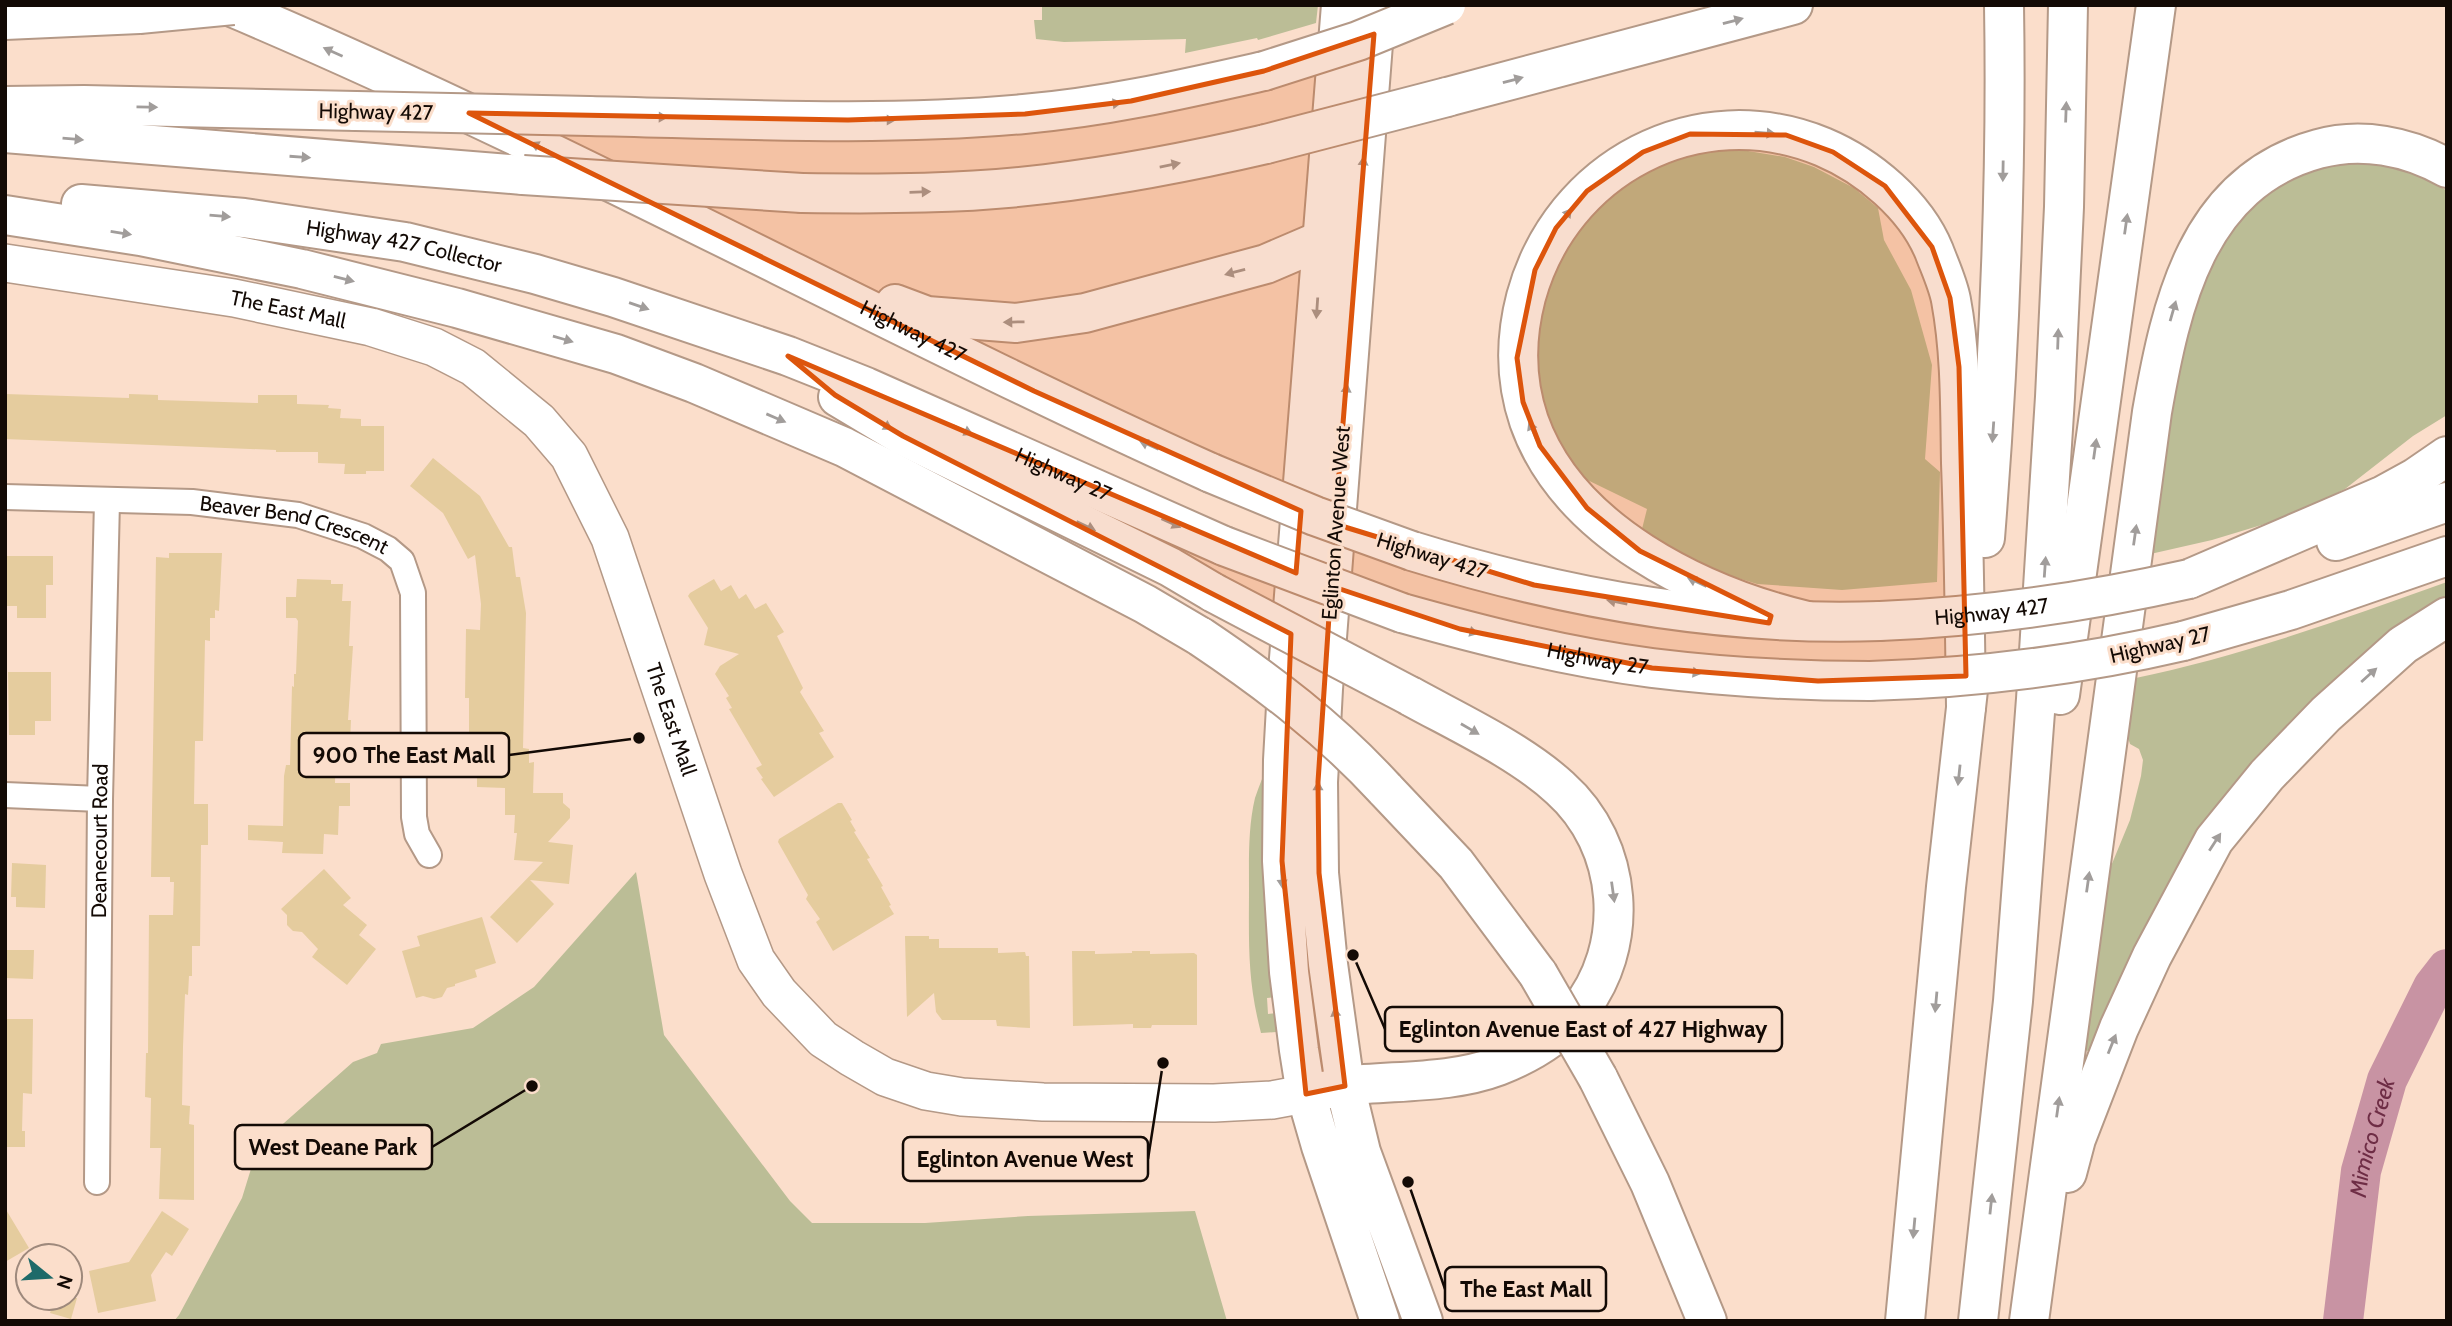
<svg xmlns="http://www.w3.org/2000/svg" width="2452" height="1326" font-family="Cabin,sans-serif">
<rect width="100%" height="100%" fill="#fbdecb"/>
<path fill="#bbbd96" d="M1042,5H1318L1316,23L1258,40L1257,38L1185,53L1186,39L1064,42L1036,39L1034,20H1042Z
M1736,149L1785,157L1814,167L1854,188L1878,208L1884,240L1911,290L1932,365L1925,459L1940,472L1937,582L1842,590L1757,584L1709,569L1641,533L1647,509L1575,474L1554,442L1533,369L1534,325L1556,256L1616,188L1652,167L1692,154Z
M2348,160C2388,166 2413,166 2447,191V415L2413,436L2345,489L2288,517L2212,540L2146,555L2185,314L2231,224L2289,176Z
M2447,582V602L2330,688L2094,1053L2079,1048L2102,888L2130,820L2141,776L2143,760L2139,749L2130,744L2124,725L2131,679C2239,657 2343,619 2447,582Z
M1269,762L1275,997L1267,998L1268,1014L1277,1013L1276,1032L1261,1033C1247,979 1249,943 1249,889C1249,859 1248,827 1255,798C1259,786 1264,774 1269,762Z
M636,872L664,1035L790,1201L812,1223H925L1028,1216L1195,1211L1227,1321H174L179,1315L242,1198L258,1146L353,1062L377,1053L381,1044L473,1028L534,987Z"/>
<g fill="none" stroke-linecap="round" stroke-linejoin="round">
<path stroke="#c893a3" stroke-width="40" id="s1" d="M2343,1321L2361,1171L2387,1080L2433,987L2447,969"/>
</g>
<path fill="#e5cc9e" d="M5,394L129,398V394L158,395V400L258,403V395H297V404L329,405L328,408L341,409L340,418L361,419V426H384V471H366V474H344L345,464L318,463V452H276V450L5,439Z
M433,458L480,496L509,547H512L516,577H520L526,613L523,748L529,749V763L534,762L533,793H563V803L570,809V818L548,842L573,845L569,884L530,880L554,904L517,943L490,917L543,862L514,860L517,833H514L515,815H505V788L477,787V769H474V743H469V698H465L466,629L480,630L481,604L475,555L468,559L443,513L410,486Z
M169,553H222L219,611L215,610V618H210V641L205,640L203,741H195L194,804H208V845H201L200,946H192V976H189L188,995L185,994L183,1047L182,1105L190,1106L189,1124L194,1125V1200L159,1199L161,1148H150L151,1098L145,1097L146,1053H148L149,915H173L174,882H170V877H151L156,557L169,558Z
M5,556H53V585H46V618H17V606H5Z
M297,579L331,580V584H343L342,601H351L349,646H353L348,720H351L350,743L336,742L335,783H350V806H339L338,835L324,834L323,854L282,853L283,842L248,840V825L283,826L284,776L286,765H290L292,686L294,687V674H296L298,621L296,618H286V597H296Z
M714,579L721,591L731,585L739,599L746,594L755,609L766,603L784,632L777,636L803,688L800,692L824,731L819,733L834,757L774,797L761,779L763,778L756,768L762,765L729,709L732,708L726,698L729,696L715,674L720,666L739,654L704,645L708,628L688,596L690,593Z
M8,672H51V721H35V735H9Z
M838,803H842L852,820L850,821L856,831L854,832L870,858L867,859L883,886L881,887L891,905L889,906L894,914L833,951L816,922L820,919L806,899L808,895L778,842L779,839Z
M12,863L46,865L45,908L16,907V897H11Z
M324,869L351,898L343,905L367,925L359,935L376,949L347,985L312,957L318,949L302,932L293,931L287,925V915L281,909Z
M482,917L496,963L475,970L477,977L455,984V986L447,988L442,997L434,999L423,996L416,998L402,951L420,946L417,936Z
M905,936H929V939H939V948H998V953L1025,952L1026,956H1029L1030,1028L997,1026L996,1020H942L936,1012L934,993L907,1017Z
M5,950H34L33,979L5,978Z
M1072,951H1095V954L1132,953V951H1150V954L1194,953L1197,955V1025H1152L1151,1028H1133V1024L1073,1026Z
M5,1019H33L32,1094L23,1093L22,1131H25V1147H5Z
M5,1208L29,1248L5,1262Z
M162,1211L189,1229L172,1256L166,1252L151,1275L156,1301L98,1313L89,1271L129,1262Z
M55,1298H77L71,1319L50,1313Z"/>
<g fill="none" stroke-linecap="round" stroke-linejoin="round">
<g stroke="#b49987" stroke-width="28">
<g id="minor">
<path id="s2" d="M5,497L192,502L298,515L363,536L388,549L402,561L413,593L414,817L417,834L429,855"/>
<path d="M5,795L100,799"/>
<path id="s3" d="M97,1182L100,799L107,501"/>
</g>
</g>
<g stroke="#b49987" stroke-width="40">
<g id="secondary">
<path id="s4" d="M5,263L234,298L371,327L434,347L473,367L539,421L569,456L610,538L723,874L756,960L779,993L823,1039L852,1058L885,1077L926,1091L962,1097L1043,1102L1214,1103L1272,1100L1337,1088"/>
</g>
</g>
<g stroke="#b49987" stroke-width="42">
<path id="primary" d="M1341,5L1288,671L1283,760L1282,861L1289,972L1299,1050L1306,1094L1321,1146L1380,1321
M1376,5L1323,689L1318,782L1319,873L1328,964L1345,1086L1361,1152L1423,1321"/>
</g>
<g stroke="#b49987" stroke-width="42">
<g id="motorway">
<path id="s5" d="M227,5C562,146 880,324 1211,473"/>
<path d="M5,20L139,14"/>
<path d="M1447,97L1793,5"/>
<path d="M5,106L84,105L356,111"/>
<path d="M589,116C734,119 880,127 1024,114C1106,107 1184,89 1264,71"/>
<path d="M5,133L523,175"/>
<path d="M802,193C884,194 966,194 1046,184C1120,175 1193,161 1266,144"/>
<path id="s6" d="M81,204L244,218L405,242L535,274L613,297L788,356L866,387L1224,546"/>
<path d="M5,215L140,236L302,269L457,308L616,354L694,383L844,447L1145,604L1201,637"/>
<path d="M895,304L927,316L1016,323L1085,313L1266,264L1322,240"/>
<path d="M838,397L903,436L1170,567L1214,593"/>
<path d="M1985,538C1999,361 2007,183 2004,5"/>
<path d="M2336,541L2447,502"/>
<path d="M1412,551C1564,598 1720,627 1880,621"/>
<path d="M2189,579L2384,495L2415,478L2447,456"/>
<path id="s7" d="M1402,613C1484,636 1567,657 1652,668C1725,677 1797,681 1870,681"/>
<path d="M1807,621C1700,595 1568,532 1529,421C1515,380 1515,339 1526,297C1561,168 1697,95 1823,147C1868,166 1915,205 1934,251C1940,267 1948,284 1951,300C1961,354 1960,409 1961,463C1964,544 1965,626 1966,707"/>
<path d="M2183,641L2291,610L2447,556"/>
<path d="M2060,695L2156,5"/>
<path d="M1385,789L1456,864L1538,974"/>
<path d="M1598,1078L1650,1183L1707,1321"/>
<path d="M1345,1086C1395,1080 1450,1084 1498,1066C1526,1055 1557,1037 1577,1013C1632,947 1624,845 1560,788C1520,751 1457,722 1410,696"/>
<path d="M2067,1173L2076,1139L2119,1028L2152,956L2214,840L2267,775L2326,714L2403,645L2447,617"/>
<path d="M1905,1321L1946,887L1969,681"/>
<path d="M1978,1321L2013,1001L2036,699L2055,397L2064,207L2068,5"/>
<path d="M2029,1321L2152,412C2171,304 2197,182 2318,149C2361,137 2408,146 2447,168"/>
</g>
</g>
<use href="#minor" stroke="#fff" stroke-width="24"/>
<use href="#secondary" stroke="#fff" stroke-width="37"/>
<use href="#primary" stroke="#fff" stroke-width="38"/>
<use href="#motorway" stroke="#fff" stroke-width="38"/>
<g stroke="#b49987" stroke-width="42" stroke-linecap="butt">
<g id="motorway-bridge">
<path d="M139,14L233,5"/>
<path d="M1264,71L1358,41L1446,5"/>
<path d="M356,111L589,116"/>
<path d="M1266,144L1447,97"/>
<path d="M523,175L802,193"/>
<path d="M1211,473L1315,516L1412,551"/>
<path d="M1224,546L1402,613"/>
<path d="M1214,593L1410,696"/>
<path id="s8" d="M1880,621C1984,617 2087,602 2189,579"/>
<path d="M1201,637C1268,682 1330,729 1385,789"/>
<path d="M1870,681C1976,678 2080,665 2183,641"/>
<path d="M1538,974L1598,1078"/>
</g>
</g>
<use href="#motorway-bridge" stroke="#fff" stroke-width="38"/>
</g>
<defs><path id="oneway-solid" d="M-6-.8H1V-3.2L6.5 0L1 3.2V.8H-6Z" transform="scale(1.75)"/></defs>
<g fill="#a19d9b">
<use href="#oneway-solid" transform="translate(1733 21) rotate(-15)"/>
<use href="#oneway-solid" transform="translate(333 52) rotate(-156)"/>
<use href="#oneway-solid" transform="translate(1513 80) rotate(-15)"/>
<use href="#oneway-solid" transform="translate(1111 104) rotate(-7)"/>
<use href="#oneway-solid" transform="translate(147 107) rotate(1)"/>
<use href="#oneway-solid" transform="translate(2066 112) rotate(-88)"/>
<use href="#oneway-solid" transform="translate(657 117) rotate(1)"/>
<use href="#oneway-solid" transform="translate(885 120)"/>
<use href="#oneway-solid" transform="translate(1765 133) rotate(5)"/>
<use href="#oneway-solid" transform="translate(73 139) rotate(5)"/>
<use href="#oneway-solid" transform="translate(540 147) rotate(-155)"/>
<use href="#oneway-solid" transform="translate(300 157) rotate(4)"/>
<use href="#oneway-solid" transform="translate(1170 165) rotate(-11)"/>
<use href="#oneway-solid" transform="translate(1363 167) rotate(-86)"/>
<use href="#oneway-solid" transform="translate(2003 171) rotate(91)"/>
<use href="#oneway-solid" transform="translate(920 192) rotate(-2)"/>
<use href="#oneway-solid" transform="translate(220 216) rotate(5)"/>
<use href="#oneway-solid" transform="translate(1565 217) rotate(-52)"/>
<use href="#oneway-solid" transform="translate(2126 224) rotate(-82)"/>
<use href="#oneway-solid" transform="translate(121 233) rotate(9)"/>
<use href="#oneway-solid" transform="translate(1235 272) rotate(165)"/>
<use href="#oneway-solid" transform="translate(344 279) rotate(14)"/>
<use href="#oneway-solid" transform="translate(639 306) rotate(19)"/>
<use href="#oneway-solid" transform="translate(1317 308) rotate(94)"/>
<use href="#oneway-solid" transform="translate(2173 311) rotate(-74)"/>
<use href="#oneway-solid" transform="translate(1014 322) rotate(179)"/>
<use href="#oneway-solid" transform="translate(563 339) rotate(16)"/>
<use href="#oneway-solid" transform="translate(2058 339) rotate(-88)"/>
<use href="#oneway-solid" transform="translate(1346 394) rotate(-85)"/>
<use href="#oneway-solid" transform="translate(776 418) rotate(23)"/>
<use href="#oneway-solid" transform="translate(883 424) rotate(31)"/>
<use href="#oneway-solid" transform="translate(963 430) rotate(24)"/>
<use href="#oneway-solid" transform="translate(1533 431) rotate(-113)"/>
<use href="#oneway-solid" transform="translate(1993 432) rotate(94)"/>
<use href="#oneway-solid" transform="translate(1149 445) rotate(-156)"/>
<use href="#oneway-solid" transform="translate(2095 449) rotate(-82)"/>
<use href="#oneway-solid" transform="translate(1171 523) rotate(24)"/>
<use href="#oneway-solid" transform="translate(1086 526) rotate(26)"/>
<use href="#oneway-solid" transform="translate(2135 535) rotate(-82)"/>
<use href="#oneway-solid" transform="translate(2045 567) rotate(-86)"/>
<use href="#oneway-solid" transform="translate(1697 582) rotate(-155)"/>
<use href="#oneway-solid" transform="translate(1617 602) rotate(-169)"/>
<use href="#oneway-solid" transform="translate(1468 631) rotate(14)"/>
<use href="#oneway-solid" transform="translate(1691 672) rotate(7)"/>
<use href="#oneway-solid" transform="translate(2369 675) rotate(-42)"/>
<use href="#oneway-solid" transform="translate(1470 729) rotate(30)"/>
<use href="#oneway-solid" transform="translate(1959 775) rotate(96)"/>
<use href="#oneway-solid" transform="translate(1318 792) rotate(-90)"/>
<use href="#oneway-solid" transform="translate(2215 842) rotate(-57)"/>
<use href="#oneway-solid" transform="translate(1282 878) rotate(87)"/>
<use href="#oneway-solid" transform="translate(2088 882) rotate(-82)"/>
<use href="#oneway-solid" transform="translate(1613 892) rotate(82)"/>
<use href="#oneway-solid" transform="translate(1936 1002) rotate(95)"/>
<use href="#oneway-solid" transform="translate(1336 1018) rotate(-98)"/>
<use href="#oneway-solid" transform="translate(2112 1044) rotate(-68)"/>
<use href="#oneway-solid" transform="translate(2058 1107) rotate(-82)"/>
<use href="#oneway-solid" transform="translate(1991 1204) rotate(-84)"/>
<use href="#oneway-solid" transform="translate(1914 1228) rotate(95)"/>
</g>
<path fill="#dd550c" fill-opacity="0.2" stroke="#dd550c" stroke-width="5" stroke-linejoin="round" d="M1374,34L1335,524L1534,585L1769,623L1771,616L1640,551L1587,508L1540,446L1523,402L1517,358L1535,270L1556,228L1587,191L1643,152L1690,134L1786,135L1833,152L1885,186L1932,247L1950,298L1959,367L1966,676L1818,681L1652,668L1460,629L1331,586L1318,782L1319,873L1345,1086L1306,1094L1282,861L1291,634L903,436L835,395L788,356L1296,573L1301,511L1034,391L469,113L848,120L1025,114L1131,101L1264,71Z"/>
<g text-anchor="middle" stroke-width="6" stroke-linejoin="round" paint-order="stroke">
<g font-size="21" fill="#130a05" stroke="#fbdecb">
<text transform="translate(376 112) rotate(1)" y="7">Highway 427</text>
<text dy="7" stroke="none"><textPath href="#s6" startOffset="326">Highway 427 Collector</textPath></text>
<text dy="7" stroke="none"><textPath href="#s4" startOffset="287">The East Mall</textPath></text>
<text dy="7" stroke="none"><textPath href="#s5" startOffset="760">Highway 427</textPath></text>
<text dy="7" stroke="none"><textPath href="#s6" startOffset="1026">Highway 27</textPath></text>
<text transform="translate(1336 523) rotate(-86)" y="7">Eglinton Avenue West</text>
<text dy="7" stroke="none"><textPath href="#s2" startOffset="292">Beaver Bend Crescent</textPath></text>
<text transform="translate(1432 556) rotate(17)" y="7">Highway 427</text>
<text dy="7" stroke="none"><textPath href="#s8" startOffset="112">Highway 427</textPath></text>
<text transform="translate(2160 645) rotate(-13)" y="7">Highway 27</text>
<text dy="7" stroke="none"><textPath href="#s7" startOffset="201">Highway 27</textPath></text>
<text dy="7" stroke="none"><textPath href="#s4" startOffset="896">The East Mall</textPath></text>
<text dy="7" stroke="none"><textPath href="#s3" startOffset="341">Deanecourt Road</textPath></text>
</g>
<g font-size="23" font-style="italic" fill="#6e2d45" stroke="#fbdecb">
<text dy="8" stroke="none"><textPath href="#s1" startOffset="186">Mimico Creek</textPath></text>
</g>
</g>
<path fill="none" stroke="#130a05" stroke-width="2.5" d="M639 738L509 755M1353 955L1385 1029M532 1086L432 1147M1163 1063L1148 1159M1408 1182L1445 1289"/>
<g fill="#130a05" stroke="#fbdecb" stroke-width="2.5">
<circle cx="639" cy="738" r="7"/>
<circle cx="1353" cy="955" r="7"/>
<circle cx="532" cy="1086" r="7"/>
<circle cx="1163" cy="1063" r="7"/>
<circle cx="1408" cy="1182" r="7"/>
</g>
<g fill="#fbdecb" stroke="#130a05" stroke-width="2.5">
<rect x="299" y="733" width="210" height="44" rx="7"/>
<rect x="1385" y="1007" width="397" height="44" rx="7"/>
<rect x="235" y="1125" width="197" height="44" rx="7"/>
<rect x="903" y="1137" width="245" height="44" rx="7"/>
<rect x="1445" y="1267" width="161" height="44" rx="7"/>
</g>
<g font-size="23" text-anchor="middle" font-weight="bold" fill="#130a05">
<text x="404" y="763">900 The East Mall</text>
<text x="1583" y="1037">Eglinton Avenue East of 427 Highway</text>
<text x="333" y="1155">West Deane Park</text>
<text x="1025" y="1167">Eglinton Avenue West</text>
<text x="1526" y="1297">The East Mall</text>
</g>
<rect width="2452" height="1326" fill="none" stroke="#130a05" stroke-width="14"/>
<g transform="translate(49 1277) rotate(108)"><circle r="33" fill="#fbdecb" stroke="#9e897c" stroke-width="2"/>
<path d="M0-5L12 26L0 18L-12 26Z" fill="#1e6a69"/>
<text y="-10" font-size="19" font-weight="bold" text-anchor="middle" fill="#130a05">N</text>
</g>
</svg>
